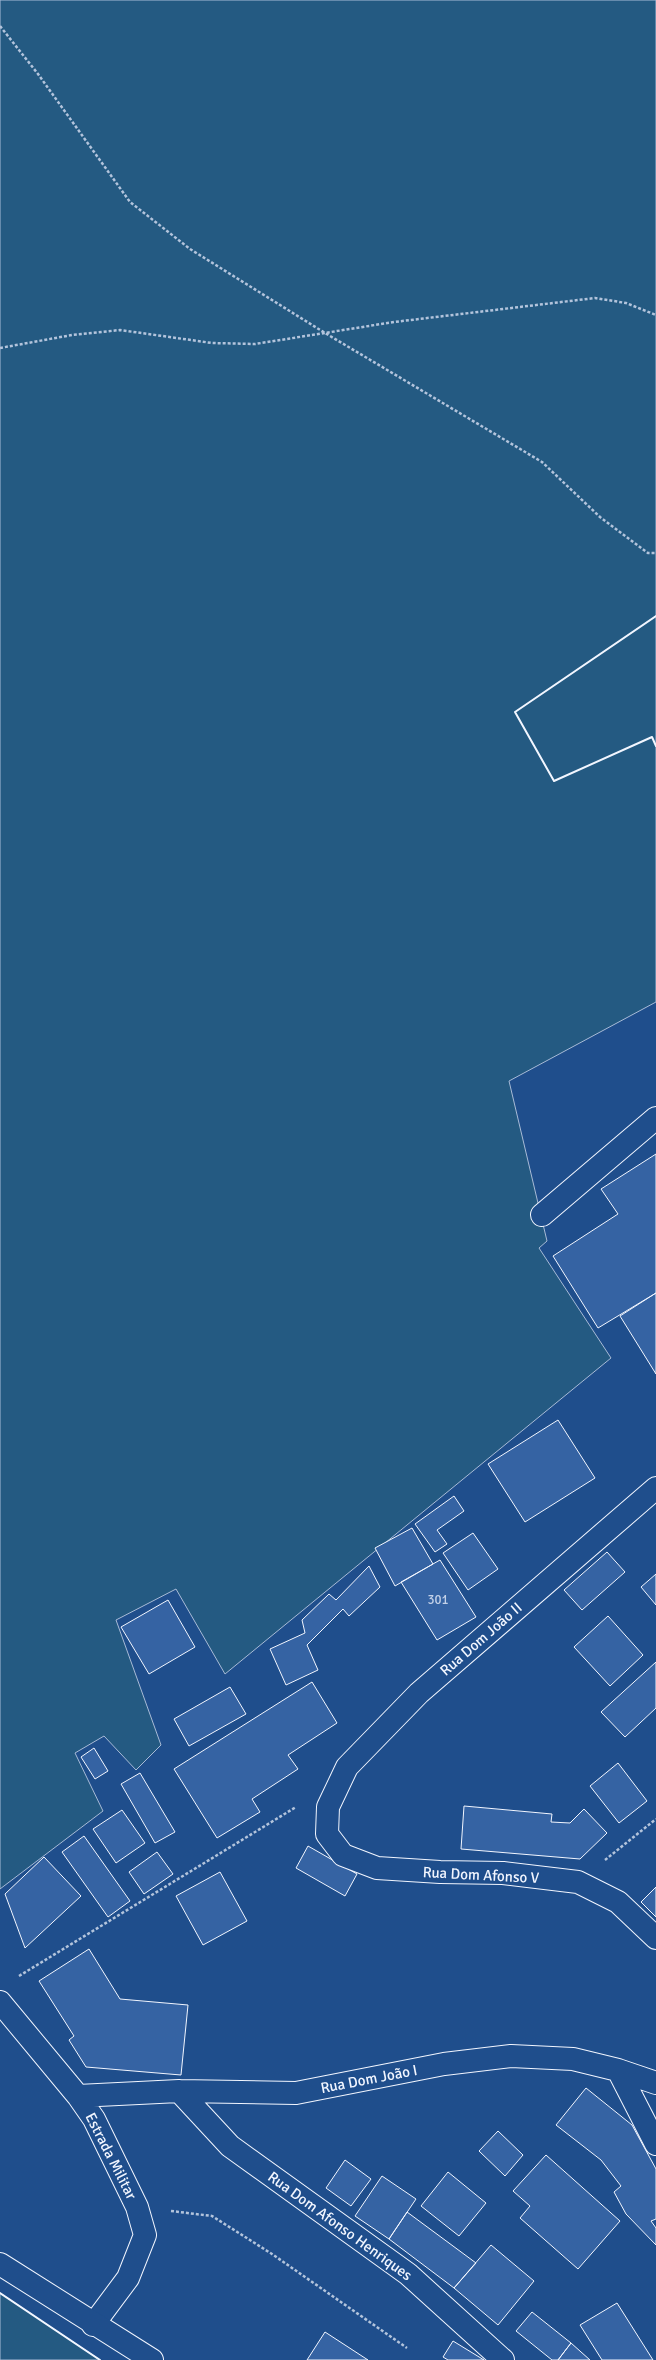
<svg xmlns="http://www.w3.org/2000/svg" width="656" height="2360" font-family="Signika,sans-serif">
<rect width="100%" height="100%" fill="#1f4e8c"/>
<path fill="#245a82" stroke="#a8bbd7" d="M0,0H656V1002L509,1081L547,1241L539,1248L611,1358L225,1674L176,1589L116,1620L161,1745L136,1770L104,1736L75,1753L103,1811L0,1889Z
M0,2293L100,2360H0Z"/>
<path fill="#3563a3" stroke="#f2f6ff" d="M656,1154V1293L598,1328L553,1256L618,1214L601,1189Z
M656,1293V1374L620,1316Z
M558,1420L595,1478L525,1522L488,1464Z
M454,1496L464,1511L437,1530L447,1544L435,1552L415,1524Z
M412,1528L433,1564L395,1586L375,1548Z
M473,1533L498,1569L468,1590L443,1553Z
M607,1552L625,1572L582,1610L564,1590Z
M440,1560L476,1617L437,1640L401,1582Z
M369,1566L380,1587L349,1616L343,1609L307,1645L318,1670L286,1685L270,1649L305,1633L302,1620L329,1594L336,1600Z
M656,1574V1605L641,1587Z
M168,1600L195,1647L149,1674L121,1627Z
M608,1616L643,1655L610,1686L574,1647Z
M656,1662V1708L625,1737L601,1712Z
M312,1682L337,1723L288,1755L298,1769L252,1799L260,1812L217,1838L174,1769Z
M230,1687L246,1714L189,1746L174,1719Z
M94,1748L108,1771L95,1779L81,1757Z
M618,1763L647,1801L619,1823L590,1786Z
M140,1773L175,1832L155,1843L121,1784Z
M464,1806L552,1814L551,1822L570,1823L584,1809L607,1833L580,1859L461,1849Z
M122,1810L145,1843L116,1863L93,1829Z
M84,1836L130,1901L108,1917L62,1852Z
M308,1846L357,1874L345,1896L296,1868Z
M157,1852L173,1874L144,1894L129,1872Z
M44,1857L81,1896L25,1948L5,1894Z
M220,1872L247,1921L203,1945L176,1896Z
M656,1887V1917L641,1902Z
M89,1949L120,1999L188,2005L181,2075L86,2067L69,2040L74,2036L39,1981Z
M586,2088L632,2125L656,2169V2219L651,2221L656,2228V2245L626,2214L614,2192L621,2186L601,2160L556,2125Z
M498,2131L523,2155L505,2176L479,2151Z
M546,2155L620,2221L578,2269L520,2218L530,2206L513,2191Z
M345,2160L371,2179L351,2206L326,2188Z
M448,2172L486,2203L459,2236L421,2206Z
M382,2176L416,2199L389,2239L355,2216Z
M407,2212L476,2263L454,2288L389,2239Z
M491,2245L534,2281L498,2325L454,2288Z
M617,2303L653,2360H602L580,2325Z
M532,2312L571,2343L558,2360H552L516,2331Z
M325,2332L368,2360H307Z
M453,2341L484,2360H448L443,2357Z
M571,2343L590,2360H558Z"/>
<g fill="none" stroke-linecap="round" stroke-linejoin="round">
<g stroke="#f2f6ff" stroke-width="24">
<path id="minor" d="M542,1215L656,1118
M656,1488L419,1693L347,1767L328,1807L327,1834L343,1855L377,1868L440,1872L503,1873L578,1882L618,1902L656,1938
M0,2002L78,2096L94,2119L137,2207L145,2235L128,2278L93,2325
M618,2070L656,2144
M179,2091L230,2146L408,2274L503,2360
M78,2096L179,2091L296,2093L444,2064L511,2056L573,2059L618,2070L656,2083"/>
</g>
<g stroke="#f2f6ff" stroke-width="24">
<path id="tertiary" d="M0,2264L152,2360"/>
</g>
<path stroke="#b3c4dc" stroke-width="2.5" stroke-dasharray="3 2" stroke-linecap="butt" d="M0,26L38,74L130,202L190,249L325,333L542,462L600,517L648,553H656
M0,348L72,335L120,330L212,343L255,344L394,322L595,298L626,303L656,315
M605,1860L656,1819
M19,1976L296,1807
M171,2211L212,2216L272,2254L407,2348"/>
<use href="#minor" stroke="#1f4e8c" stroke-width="22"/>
<use href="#tertiary" stroke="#1f4e8c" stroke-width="22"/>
<path stroke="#f2f6ff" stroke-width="2" d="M656,616L515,712L554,781L652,737L656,746
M0,2293L100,2360"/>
</g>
<g text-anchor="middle" stroke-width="3" stroke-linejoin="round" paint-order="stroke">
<g font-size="13" fill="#c3d1e8">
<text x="438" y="1604">301</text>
</g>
<g font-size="15" fill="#f2f6ff" stroke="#1f4e8c">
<text transform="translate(481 1639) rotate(-41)" y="5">Rua Dom João II</text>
<text transform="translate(481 1875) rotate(3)" y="5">Rua Dom Afonso V</text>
<text transform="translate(369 2079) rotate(-11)" y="5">Rua Dom João I</text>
<text transform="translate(111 2156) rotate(63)" y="5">Estrada Militar</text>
<text transform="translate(340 2226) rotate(36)" y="5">Rua Dom Afonso Henriques</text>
</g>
</g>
</svg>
